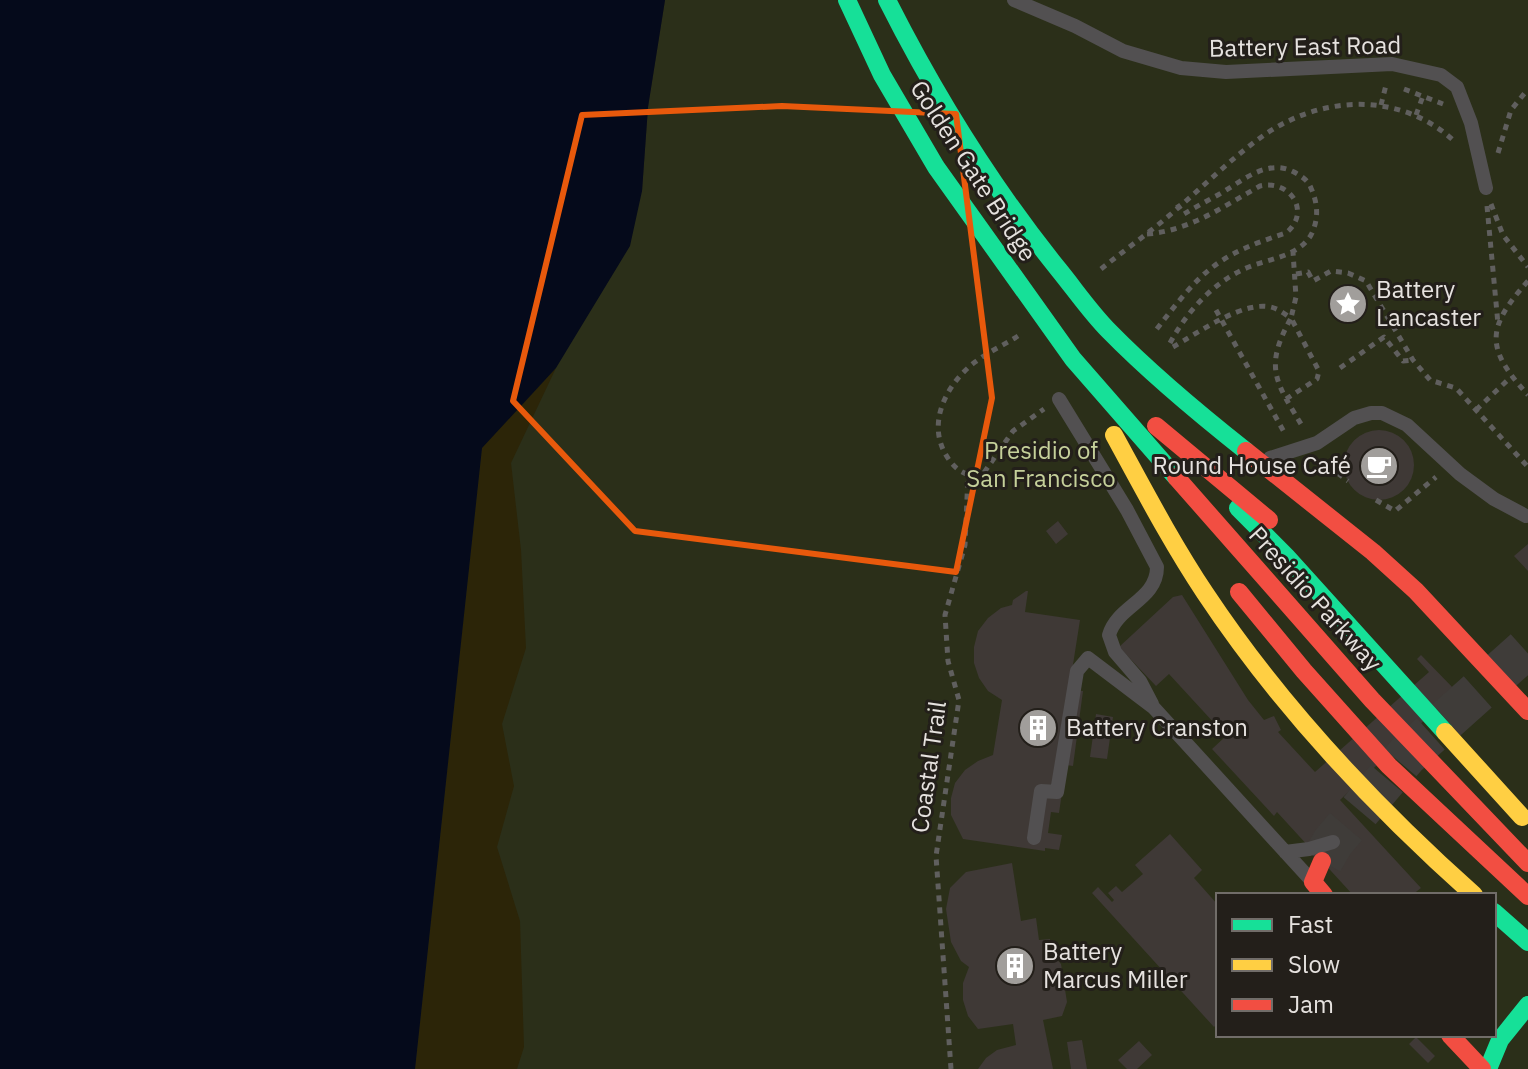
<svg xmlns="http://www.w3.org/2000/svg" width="1528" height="1069" font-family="'IBM Plex Sans',sans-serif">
<rect width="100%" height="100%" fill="#211f1c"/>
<path fill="#2b2f19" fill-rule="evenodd" d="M665,0H1528V1069H415L482,447L642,191L648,107ZM1218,895H1494V1035H1218Z"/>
<path fill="#2c2508" d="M556,368L511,463L521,550L526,648L502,724L514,786L497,847L520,921L524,1047L517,1069H415L482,447Z"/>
<path fill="#050a1b" d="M0,0H665L648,107L642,191L630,246L556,368L482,448L415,1069H0Z"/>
<path fill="#3f3936" d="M1344 465a35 35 0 1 1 70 0a35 35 0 1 1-70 0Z
M1058,521L1068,534L1056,544L1046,531Z
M1528,544V571L1514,556Z
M1026,591H1028L1025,612L1080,620L1069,690L1083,691L1073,766L1066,765L1059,813L1051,812L1048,833L1062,835L1059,850L1045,848V851L963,839L951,815V798L955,783L965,770L978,761L993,755L1002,700L988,691L979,678L974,663V647L978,631L988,618L1001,608L1012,605L1013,600Z
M1182,595L1248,700L1264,720L1274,716L1281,730L1278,732L1315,772L1429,672L1417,659L1421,655L1456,691L1462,701L1458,704L1450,696L1340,800L1421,888L1412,895H1353L1277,812L1274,816L1212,749L1226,736L1169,674L1156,686L1119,647L1173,597Z
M1096,714L1113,717L1107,759L1090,757Z
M1170,834L1202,870L1194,878L1218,905V1023L1214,1027L1092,893L1098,887L1112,902L1114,900L1108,893L1116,886L1122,892L1143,874L1135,865Z
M1012,863L1021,921L1036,918L1039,940L1050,939L1052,953L1061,964L1067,1002L1062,1016L1043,1020L1053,1069H978L986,1058L997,1050L1016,1045L1013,1024L978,1029L968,1016L963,1000V983L969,967L961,961L951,942L946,909L950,888L966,872Z
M1416,1037L1435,1056L1428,1063L1409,1044Z
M1082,1040L1087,1069H1071L1067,1042Z
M1139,1041L1152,1055L1137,1069H1127L1118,1060Z"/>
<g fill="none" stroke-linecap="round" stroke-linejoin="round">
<path stroke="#3f3c39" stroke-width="42" stroke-dasharray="42 21" stroke-linecap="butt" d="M1322,861L1333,842L1407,755L1528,647"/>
<path stroke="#605f5e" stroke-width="5" stroke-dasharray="6 6" stroke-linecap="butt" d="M1404,89L1443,104
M1381,105L1386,85
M1416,115L1423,96
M1498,153L1511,110L1528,89
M1491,204L1503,235L1528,267
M1487,206L1498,324
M1147,234C1189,231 1224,206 1260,186C1290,179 1312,212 1286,233C1214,256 1201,272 1156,330
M1101,269C1126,249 1153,230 1178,208C1207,183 1235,155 1267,133C1325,95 1401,92 1454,141
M1296,274L1308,272L1313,281L1331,271L1348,273L1366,281L1413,360L1430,380L1456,388L1528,467
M1528,281C1486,328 1485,348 1528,395
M1216,310L1284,432
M1018,336C1004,345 988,352 975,362C945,385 924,427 950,461C958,472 970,478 983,474L1013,431L1044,409
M1170,343C1186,313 1211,285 1242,270C1264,259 1298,258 1311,235C1319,219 1318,204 1311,188C1308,180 1301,176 1294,172C1266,157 1239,184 1216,196C1205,202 1194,208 1184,214L1174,200
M1173,347C1198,333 1246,298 1274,308C1280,310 1286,315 1291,318C1263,369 1276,382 1304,429
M1340,368L1384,337L1403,361L1413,360
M1286,399L1317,379L1319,371L1291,318L1296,297L1293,252
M1476,410L1511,377
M1328,466L1348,481
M1376,500L1395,511L1436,477
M951,1069L936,856L959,700L948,661L945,615L965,545L968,475"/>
<path stroke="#525051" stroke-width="14" d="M1014,0L1075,26L1123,51L1181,68L1226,72L1392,64L1441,75L1457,87L1471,123L1486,188
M1059,399L1127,510L1157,567C1157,600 1117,606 1109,635L1115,652L1140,681L1152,704
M1270,458L1317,443L1354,418L1371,413H1382L1407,425L1460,474L1494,499L1526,516
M1034,838L1041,791L1057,792L1077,671L1088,658L1154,708L1311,880
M1285,852L1309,849L1333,842"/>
<path stroke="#16e098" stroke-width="18" d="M847,0L882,75L936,167L1073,359L1176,477
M887,0C936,97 991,186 1059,270C1076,291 1091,313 1109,331C1152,375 1198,413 1246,451
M1238,508L1286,556L1445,732
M1494,912L1528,942
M1488,1069L1500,1040L1528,1005"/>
<path stroke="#ffcf43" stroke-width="18" d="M1114,435C1143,488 1171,542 1205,593C1280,706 1373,805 1474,895
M1445,732L1522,817"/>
<path stroke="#f24e42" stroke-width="18" d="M1156,426L1269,520
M1246,451L1373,552L1416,591L1528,711
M1176,477L1372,700L1528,863
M1239,592L1304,671L1389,766L1528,896
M1322,861L1313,882L1324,895
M1450,1035L1482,1069"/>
</g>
<path fill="none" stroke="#e8590c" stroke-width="6" stroke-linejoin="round" d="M782,106L956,114L992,398L956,572L635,531L513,401L582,115Z"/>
<defs>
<g id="sight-disc" transform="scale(2)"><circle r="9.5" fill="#a19e9b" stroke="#231f1a"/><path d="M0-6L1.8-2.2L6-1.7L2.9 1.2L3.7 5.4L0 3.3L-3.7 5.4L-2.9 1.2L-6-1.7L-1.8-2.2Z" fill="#fff"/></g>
<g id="cafe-disc" transform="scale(2)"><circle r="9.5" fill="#a19e9b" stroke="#231f1a"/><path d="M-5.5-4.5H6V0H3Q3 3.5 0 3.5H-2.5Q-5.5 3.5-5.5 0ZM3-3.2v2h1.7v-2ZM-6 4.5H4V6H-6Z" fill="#fff"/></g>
<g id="building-disc" transform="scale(2)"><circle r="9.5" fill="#a19e9b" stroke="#231f1a"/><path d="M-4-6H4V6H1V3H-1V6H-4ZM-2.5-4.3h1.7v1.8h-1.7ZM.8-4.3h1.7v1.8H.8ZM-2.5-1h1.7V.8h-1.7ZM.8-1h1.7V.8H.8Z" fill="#fff"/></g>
</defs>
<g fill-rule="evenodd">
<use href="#sight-disc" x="1348" y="304"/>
<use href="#cafe-disc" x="1379" y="466"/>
<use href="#building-disc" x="1038" y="728"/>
<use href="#building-disc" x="1015" y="966"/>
</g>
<g text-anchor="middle" stroke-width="6" stroke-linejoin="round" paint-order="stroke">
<g font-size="24" fill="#e6e2df" stroke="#231f1a">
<text transform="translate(1305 47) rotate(-1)" y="8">Battery East Road</text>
<text transform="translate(973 171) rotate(57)" y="8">Golden Gate Bridge</text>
<text transform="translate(1315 599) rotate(48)" y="8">Presidio Parkway</text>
<text transform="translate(929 767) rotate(-82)" y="8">Coastal Trail</text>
</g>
<g font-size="24" fill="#e6e2df" stroke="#231f1a" text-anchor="start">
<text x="1376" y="298">Battery<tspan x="1376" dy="28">Lancaster</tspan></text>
<text x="1351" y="474" text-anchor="end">Round House Café</text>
<text x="1066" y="736">Battery Cranston</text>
<text x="1043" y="960">Battery<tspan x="1043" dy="28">Marcus Miller</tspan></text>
</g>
<g font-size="24" fill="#c5d09a" stroke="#231f1a">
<text x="1041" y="459">Presidio of<tspan x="1041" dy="28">San Francisco</tspan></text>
</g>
</g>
<rect x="1216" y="893" width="280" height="144" fill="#231f1a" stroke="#716d69" stroke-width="2"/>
<rect x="1232" y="919" width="40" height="12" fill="#16e098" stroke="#716d69" stroke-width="2"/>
<text x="1288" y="933" font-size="24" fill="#e6e2df">Fast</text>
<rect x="1232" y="959" width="40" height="12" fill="#ffcf43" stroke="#716d69" stroke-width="2"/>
<text x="1288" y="973" font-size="24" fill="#e6e2df">Slow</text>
<rect x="1232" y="999" width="40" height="12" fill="#f24e42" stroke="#716d69" stroke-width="2"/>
<text x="1288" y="1013" font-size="24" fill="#e6e2df">Jam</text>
</svg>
